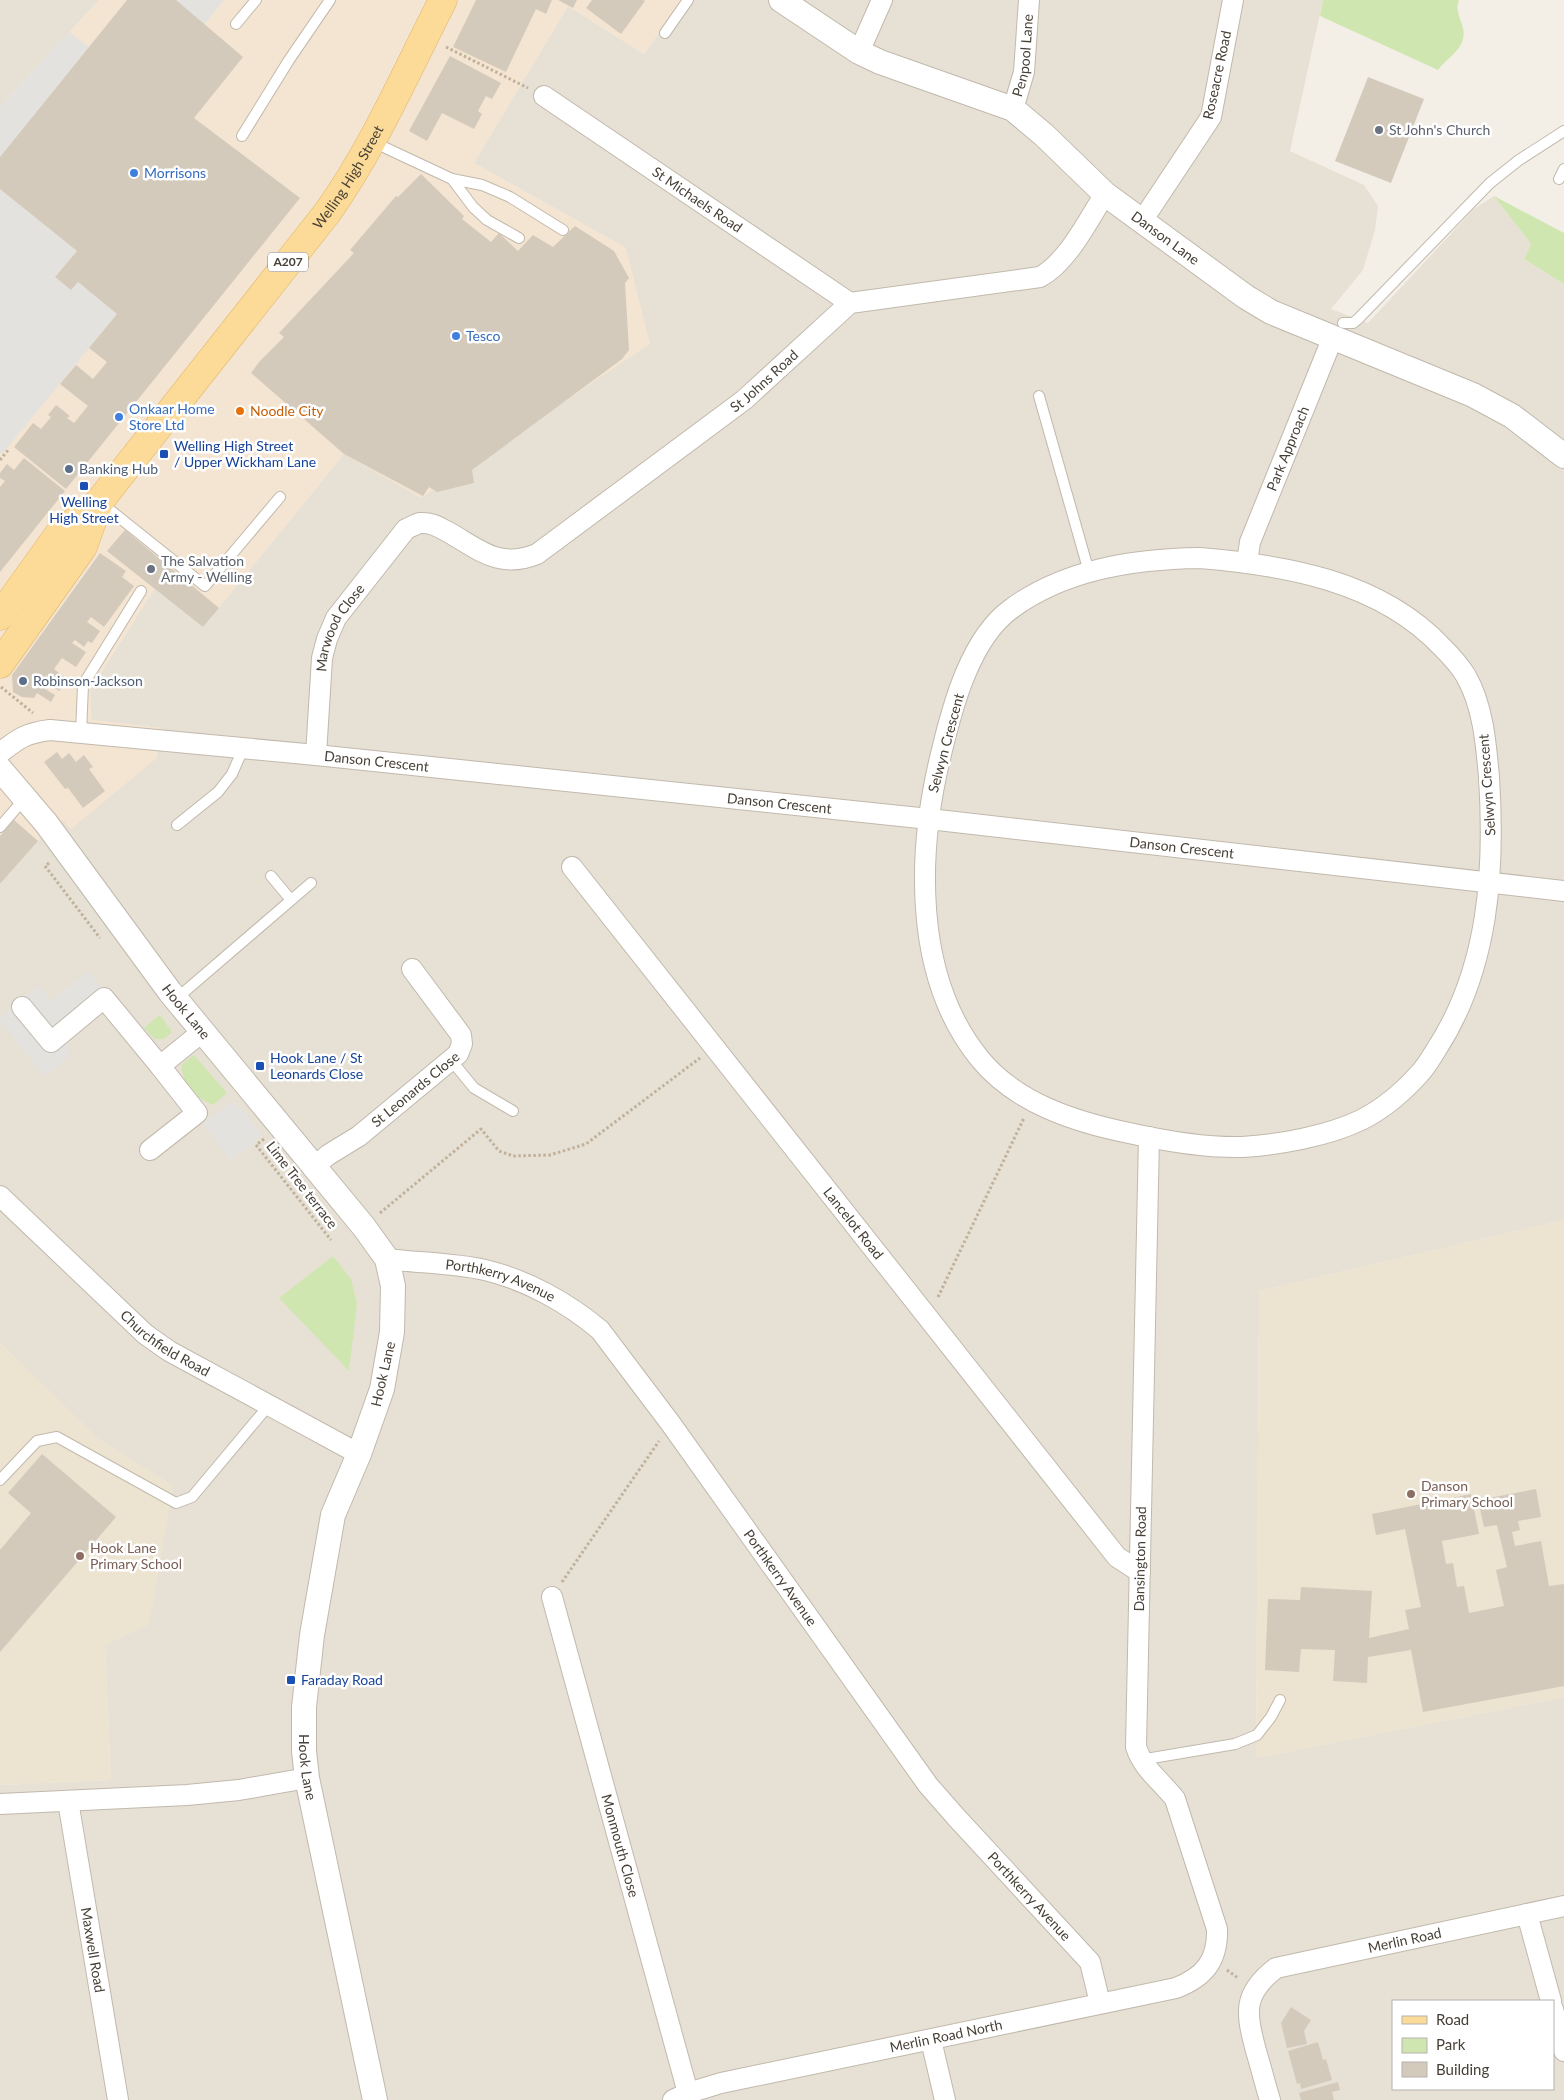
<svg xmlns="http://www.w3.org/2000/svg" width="1564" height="2100" font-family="Lato,sans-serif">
<rect width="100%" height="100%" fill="#f3efe7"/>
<path fill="#e7e0d5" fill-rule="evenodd" d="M0,0H99L0,107Z
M682,0H1323L1290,151L1364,185L1378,206L1375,230L1363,270L1331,309L1368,323L1474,209L1494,196L1531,244L1524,259L1564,284V1220L1259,1291L1256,1758L1564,1697V2100H0V1785L111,1780L105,1645L173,1486L97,1438L0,1343V884L43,835L63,820L70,828L160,728L91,720L90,690L155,588L203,627L344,454L421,497L626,248L474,163L568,6L644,54ZM1393,2001H1553V2089H1393Z"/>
<path fill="#f4e4d2" d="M99,0H682L644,54L568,6L474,163L626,248L650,344L421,498L344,454L203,627L155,588L90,690L92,720L161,728L157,758L71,829L63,820L43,835L0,884V107Z"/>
<path fill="#ece3d1" d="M1564,1220V1697L1256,1758L1259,1291Z
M0,1343L97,1438L173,1486L149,1625L105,1645L111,1780L0,1785Z"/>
<path fill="#d0e6b0" d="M1323,0H1459C1453,14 1467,25 1463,39C1460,52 1446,59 1438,70L1320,16Z
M1494,196L1564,233V284L1524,259L1531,244Z
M160,1015L172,1032L164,1039H155L144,1028Z
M194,1055L227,1093L213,1105C192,1095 185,1090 181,1065Z
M333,1256L351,1279L357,1304L349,1371L279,1298Z"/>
<path fill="#e4e2df" d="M176,0H224L204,25Z
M69,32L89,47L0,157V107Z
M0,189L77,251L55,277L71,290L78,282L117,314L2,454L0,453Z
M88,971L102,988L64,1018L69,1057L44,1076L0,1021V1017L39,986L51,1001Z
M234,1101L262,1135L231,1161L203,1123Z"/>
<path fill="#d4cabc" d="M127,0H176L243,57L194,118L300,198L66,489L14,447L33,423L41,429L51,417L48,415L56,405L70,416L67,418L74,423L88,406L60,384L76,365L93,379L107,362L89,348L117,314L78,282L71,290L55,277L77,251L0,189V157Z
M476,0H552L546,14L536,9L506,72L453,47Z
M558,0H577L573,8Z
M592,0H643L645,1L621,34L586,8Z
M450,56L501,83L492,99L486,96L478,111L482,114L474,129L442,113L427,141L409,131Z
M1368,77L1424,99L1391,183L1335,161Z
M421,174L464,216L462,219L491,242L499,233L518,251L533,235L553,247L575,226L614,251L629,278L625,283L629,350L622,359L472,470L474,483L437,492L429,487L423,496L344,454L251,373L259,362L284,337L279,333L354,253L350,250L396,196L398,197Z
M24,458L65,491L0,572V487L5,481L0,478V473L7,464L14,470Z
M125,530L219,608L203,627L107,551Z
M100,553L126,571L122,577L134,586L104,627L91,617L87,622L100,631L92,643L88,641L84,647L75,640L72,643L86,652L76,667L62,658L54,669L67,679L59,691L46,682L42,687L55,695L51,702L37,693L34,698L22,697L13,692L12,675Z
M57,752L62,759L69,753L76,762L84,755L93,767L89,769L105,791L83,808L68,788L65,789L44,762Z
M14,820L38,841L0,884V836Z
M42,1454L116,1517L0,1652V1550L31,1513L8,1493Z
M1536,1489L1541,1517L1518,1521L1520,1530L1512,1532L1515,1546L1541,1541L1549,1586L1564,1584V1686L1423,1712L1411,1650L1368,1657L1367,1683L1333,1681L1335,1650L1301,1649L1299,1672L1265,1670L1268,1599L1300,1600L1301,1587L1372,1591L1369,1638L1409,1629L1405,1610L1421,1607L1405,1529L1376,1535L1372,1514L1471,1494L1479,1534L1442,1541L1446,1564L1453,1563L1457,1587L1464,1586L1469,1613L1504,1606L1496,1570L1507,1567L1497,1525L1484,1527L1478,1500Z
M1291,2007L1311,2020L1304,2031L1307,2044L1287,2048L1281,2023Z
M1318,2042L1323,2060L1326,2059L1332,2080L1301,2089L1300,2083L1297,2084L1288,2051Z
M1338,2082L1340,2090L1332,2092L1334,2100H1301L1299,2093Z"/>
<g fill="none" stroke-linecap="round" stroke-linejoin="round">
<g stroke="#c1b9ac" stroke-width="12">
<path id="service" d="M236,24L256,0
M665,33L688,0
M242,136L289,60L330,0
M373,142L452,179L482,185L510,197L563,230
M452,179L473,207L487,220L519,238
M1559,179L1564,169
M1343,323H1353L1358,319L1490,183L1519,160L1564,131
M1039,396L1089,572
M100,502L205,586L280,497
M81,733L83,685L141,591
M177,825L218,792L232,774L243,749
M0,827L25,798
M271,876L291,900
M176,999L311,883
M451,1060L474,1088L513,1111
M0,1480L37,1441L57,1437L176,1503L192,1497L269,1405
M1140,1760L1235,1744L1257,1735L1271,1717L1280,1700"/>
</g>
<g stroke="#c1b9ac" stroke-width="22">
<g id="minor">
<path d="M859,52L882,0"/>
<path id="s1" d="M544,96L850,303"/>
<path id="s2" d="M1013,109L1024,72L1029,0"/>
<path d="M1142,221L1211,117L1233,0"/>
<path d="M1200,558C1285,565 1380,581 1442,647C1450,655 1460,666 1466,676C1483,706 1486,743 1489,777C1495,871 1489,969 1436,1050C1431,1058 1426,1067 1420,1073C1404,1091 1383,1109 1361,1120C1328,1136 1278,1145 1242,1147C1204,1148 1165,1141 1129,1133C1075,1122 1016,1103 980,1059C912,976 917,849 942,750C953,704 971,638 1011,609C1065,569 1135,559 1200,558Z"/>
<path id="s3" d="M1247,562L1250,542L1333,337"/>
<path id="s4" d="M0,753C19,738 26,733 50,730L316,755L929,819L1564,891"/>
<path id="s5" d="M316,755L322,658L327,639L336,618L406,529C411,527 416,524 420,523C432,522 440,528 450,533C481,551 500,569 537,554L744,400L850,303L1040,277C1068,262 1088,220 1105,194"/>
<path id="s6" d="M572,867L1117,1557L1140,1572"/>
<path d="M22,1007L51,1042L104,998L160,1066L202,1032"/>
<path d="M150,1150L197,1113L160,1066"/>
<path id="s7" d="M314,1167L328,1155L359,1136L458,1054L462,1044L461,1035L412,969"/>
<path id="s8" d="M0,1196L145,1334L169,1351L359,1454"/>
<path id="s9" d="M387,1259C419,1263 454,1263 485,1270C527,1280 568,1303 600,1330L671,1424L928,1785L956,1817L1090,1962L1100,2003"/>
<path id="s10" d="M552,1597L688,2093"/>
<path id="s11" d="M68,1801L118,2100"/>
<path d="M0,1804L187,1795L239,1790L307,1778"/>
<path d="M1527,1914L1551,2001"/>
<path d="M1553,2009L1564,2051"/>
<path d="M931,2040L945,2100"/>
<path id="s12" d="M673,2100L688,2093L721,2083L1176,1988C1204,1977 1218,1961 1217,1929L1175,1799C1161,1781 1143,1769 1136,1747L1149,1137"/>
<path id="s13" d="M1270,2100C1265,2084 1261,2067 1256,2051C1246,2013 1242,1994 1276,1968L1564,1906"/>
</g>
</g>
<g stroke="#c1b9ac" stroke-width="26">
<g id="tertiary">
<path id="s14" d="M781,0L859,52L880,62L1013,109L1044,135L1105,194L1246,297L1271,312L1473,395L1512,416L1564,456"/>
<path id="s15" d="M0,769L46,823L170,992L364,1227L387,1259L393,1286L392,1332L382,1389L359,1454L333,1515L312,1635L304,1707V1751L307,1778L375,2100"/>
</g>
</g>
<g stroke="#e1b667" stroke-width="29">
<g id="primary">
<path id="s16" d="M0,616L59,534L99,502L327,213C374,147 406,72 443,0"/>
<path d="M0,664L83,547L99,502"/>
</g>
</g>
<path stroke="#c0b19b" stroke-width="3" stroke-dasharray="2.5 2.5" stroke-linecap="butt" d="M446,47L528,88
M0,460L9,449
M1,687L33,713
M49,863L45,866L100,938
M264,1139L256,1145L331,1240
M380,1213L481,1129L499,1151L513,1156L550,1155L586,1144L700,1058
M938,1297L1024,1118
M562,1582L659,1441
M1227,1970L1238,1978"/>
<use href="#service" stroke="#fff" stroke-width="10"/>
<use href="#minor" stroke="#fff" stroke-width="20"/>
<use href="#tertiary" stroke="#fff" stroke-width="24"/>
<use href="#primary" stroke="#fcda97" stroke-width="28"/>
</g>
<g fill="#6b7280" stroke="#fff" stroke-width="2">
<circle cx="1379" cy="130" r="5"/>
<circle cx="151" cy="569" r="5"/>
</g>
<g fill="#3f7fe0" stroke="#fff" stroke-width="2">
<circle cx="134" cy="173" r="5"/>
<circle cx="456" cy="336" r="5"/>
<circle cx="119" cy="417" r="5"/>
</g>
<circle fill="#e8710a" stroke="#fff" stroke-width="2" cx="240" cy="411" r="5"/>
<g fill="#1a4fb4" stroke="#fff" stroke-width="2">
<rect x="159" y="449" width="10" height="10" rx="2.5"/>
<rect x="79" y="481" width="10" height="10" rx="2.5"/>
<rect x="255" y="1061" width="10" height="10" rx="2.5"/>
<rect x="286" y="1675" width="10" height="10" rx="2.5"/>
</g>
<g fill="#5c6f8a" stroke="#fff" stroke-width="2">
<circle cx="69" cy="469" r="5"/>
<circle cx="23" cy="681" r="5"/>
</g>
<g fill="#8d6e63" stroke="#fff" stroke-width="2">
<circle cx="1411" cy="1494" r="5"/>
<circle cx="80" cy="1556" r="5"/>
</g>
<g text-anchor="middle" stroke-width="5" stroke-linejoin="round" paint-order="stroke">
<rect fill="#fff" stroke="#7e7972" stroke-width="1" x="268" y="252.5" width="40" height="19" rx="4"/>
<g font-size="12" font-weight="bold" fill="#463f36">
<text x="288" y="266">A207</text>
</g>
<g font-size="14" fill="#463f36" stroke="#fff">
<text dy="5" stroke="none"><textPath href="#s2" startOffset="55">Penpool Lane</textPath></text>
<text transform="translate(1217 75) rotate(-78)" y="5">Roseacre Road</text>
<text dy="5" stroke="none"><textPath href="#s16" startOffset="562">Welling High Street</textPath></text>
<text dy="5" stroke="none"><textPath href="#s1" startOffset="185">St Michaels Road</textPath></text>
<text dy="5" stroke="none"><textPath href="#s14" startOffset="458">Danson Lane</textPath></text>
<text dy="5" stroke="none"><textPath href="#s5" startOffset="680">St Johns Road</textPath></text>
<text dy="5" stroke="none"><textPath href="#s3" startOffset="121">Park Approach</textPath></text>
<text dy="5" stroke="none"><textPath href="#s5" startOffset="132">Marwood Close</textPath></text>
<text transform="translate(946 743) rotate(-75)" y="5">Selwyn Crescent</text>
<text dy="5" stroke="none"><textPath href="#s4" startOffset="384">Danson Crescent</textPath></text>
<text transform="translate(1487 785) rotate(-94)" y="5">Selwyn Crescent</text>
<text dy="5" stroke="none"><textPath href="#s4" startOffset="789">Danson Crescent</textPath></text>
<text dy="5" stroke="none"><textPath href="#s4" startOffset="1194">Danson Crescent</textPath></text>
<text dy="5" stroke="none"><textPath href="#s15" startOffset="306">Hook Lane</textPath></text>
<text dy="5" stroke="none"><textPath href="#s7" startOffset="128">St Leonards Close</textPath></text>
<text transform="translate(302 1185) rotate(52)" y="5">Lime Tree terrace</text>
<text dy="5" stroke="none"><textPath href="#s6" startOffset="454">Lancelot Road</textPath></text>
<text dy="5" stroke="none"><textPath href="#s9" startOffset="116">Porthkerry Avenue</textPath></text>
<text dy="5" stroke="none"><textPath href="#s8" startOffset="222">Churchfield Road</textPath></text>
<text transform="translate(383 1374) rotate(-77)" y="5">Hook Lane</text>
<text dy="5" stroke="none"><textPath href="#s12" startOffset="984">Dansington Road</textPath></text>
<text dy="5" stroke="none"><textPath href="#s9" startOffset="536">Porthkerry Avenue</textPath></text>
<text dy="5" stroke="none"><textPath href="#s15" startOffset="1146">Hook Lane</textPath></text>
<text dy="5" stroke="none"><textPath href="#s10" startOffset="258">Monmouth Close</textPath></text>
<text dy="5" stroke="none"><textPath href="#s9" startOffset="941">Porthkerry Avenue</textPath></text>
<text dy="5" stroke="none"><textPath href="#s13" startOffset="276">Merlin Road</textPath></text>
<text dy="5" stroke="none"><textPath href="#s11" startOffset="151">Maxwell Road</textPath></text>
<text dy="5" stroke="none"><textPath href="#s12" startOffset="281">Merlin Road North</textPath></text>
</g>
<g font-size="14" fill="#5b616d" stroke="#fff" text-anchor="start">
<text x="1389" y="135">St John's Church</text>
<text x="161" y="566">The Salvation<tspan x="161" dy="16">Army - Welling</tspan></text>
</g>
<g font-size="14" fill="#366cbe" stroke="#fff" text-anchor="start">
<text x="144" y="178">Morrisons</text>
<text x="466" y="341">Tesco</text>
<text x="129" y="414">Onkaar Home<tspan x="129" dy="16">Store Ltd</tspan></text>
</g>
<g font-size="14" fill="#c56008" stroke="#fff" text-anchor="start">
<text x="250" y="416">Noodle City</text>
</g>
<g font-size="14" fill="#164399" stroke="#fff" text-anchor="start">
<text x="174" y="451">Welling High Street<tspan x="174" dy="16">/ Upper Wickham Lane</tspan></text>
<text x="84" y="507" text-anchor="middle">Welling<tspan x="84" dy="16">High Street</tspan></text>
<text x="270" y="1063">Hook Lane / St<tspan x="270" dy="16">Leonards Close</tspan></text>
<text x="301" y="1685">Faraday Road</text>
</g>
<g font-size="14" fill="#4e5e75" stroke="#fff" text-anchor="start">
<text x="79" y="474">Banking Hub</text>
<text x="33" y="686">Robinson-Jackson</text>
</g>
<g font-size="14" fill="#785e54" stroke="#fff" text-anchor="start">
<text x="1421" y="1491">Danson<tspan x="1421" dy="16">Primary School</tspan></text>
<text x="90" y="1553">Hook Lane<tspan x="90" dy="16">Primary School</tspan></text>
</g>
</g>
<rect x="1392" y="2000" width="162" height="90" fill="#ffffff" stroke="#b5b2af"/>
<rect x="1402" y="2016" width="25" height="8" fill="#fcda97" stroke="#b5b2af"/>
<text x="1436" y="2025" font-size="15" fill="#463f36">Road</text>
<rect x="1402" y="2038" width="25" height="15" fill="#d0e6b0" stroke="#b5b2af"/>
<text x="1436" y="2050" font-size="15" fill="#463f36">Park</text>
<rect x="1402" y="2062" width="25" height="15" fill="#d4cabc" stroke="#b5b2af"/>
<text x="1436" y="2075" font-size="15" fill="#463f36">Building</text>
</svg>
